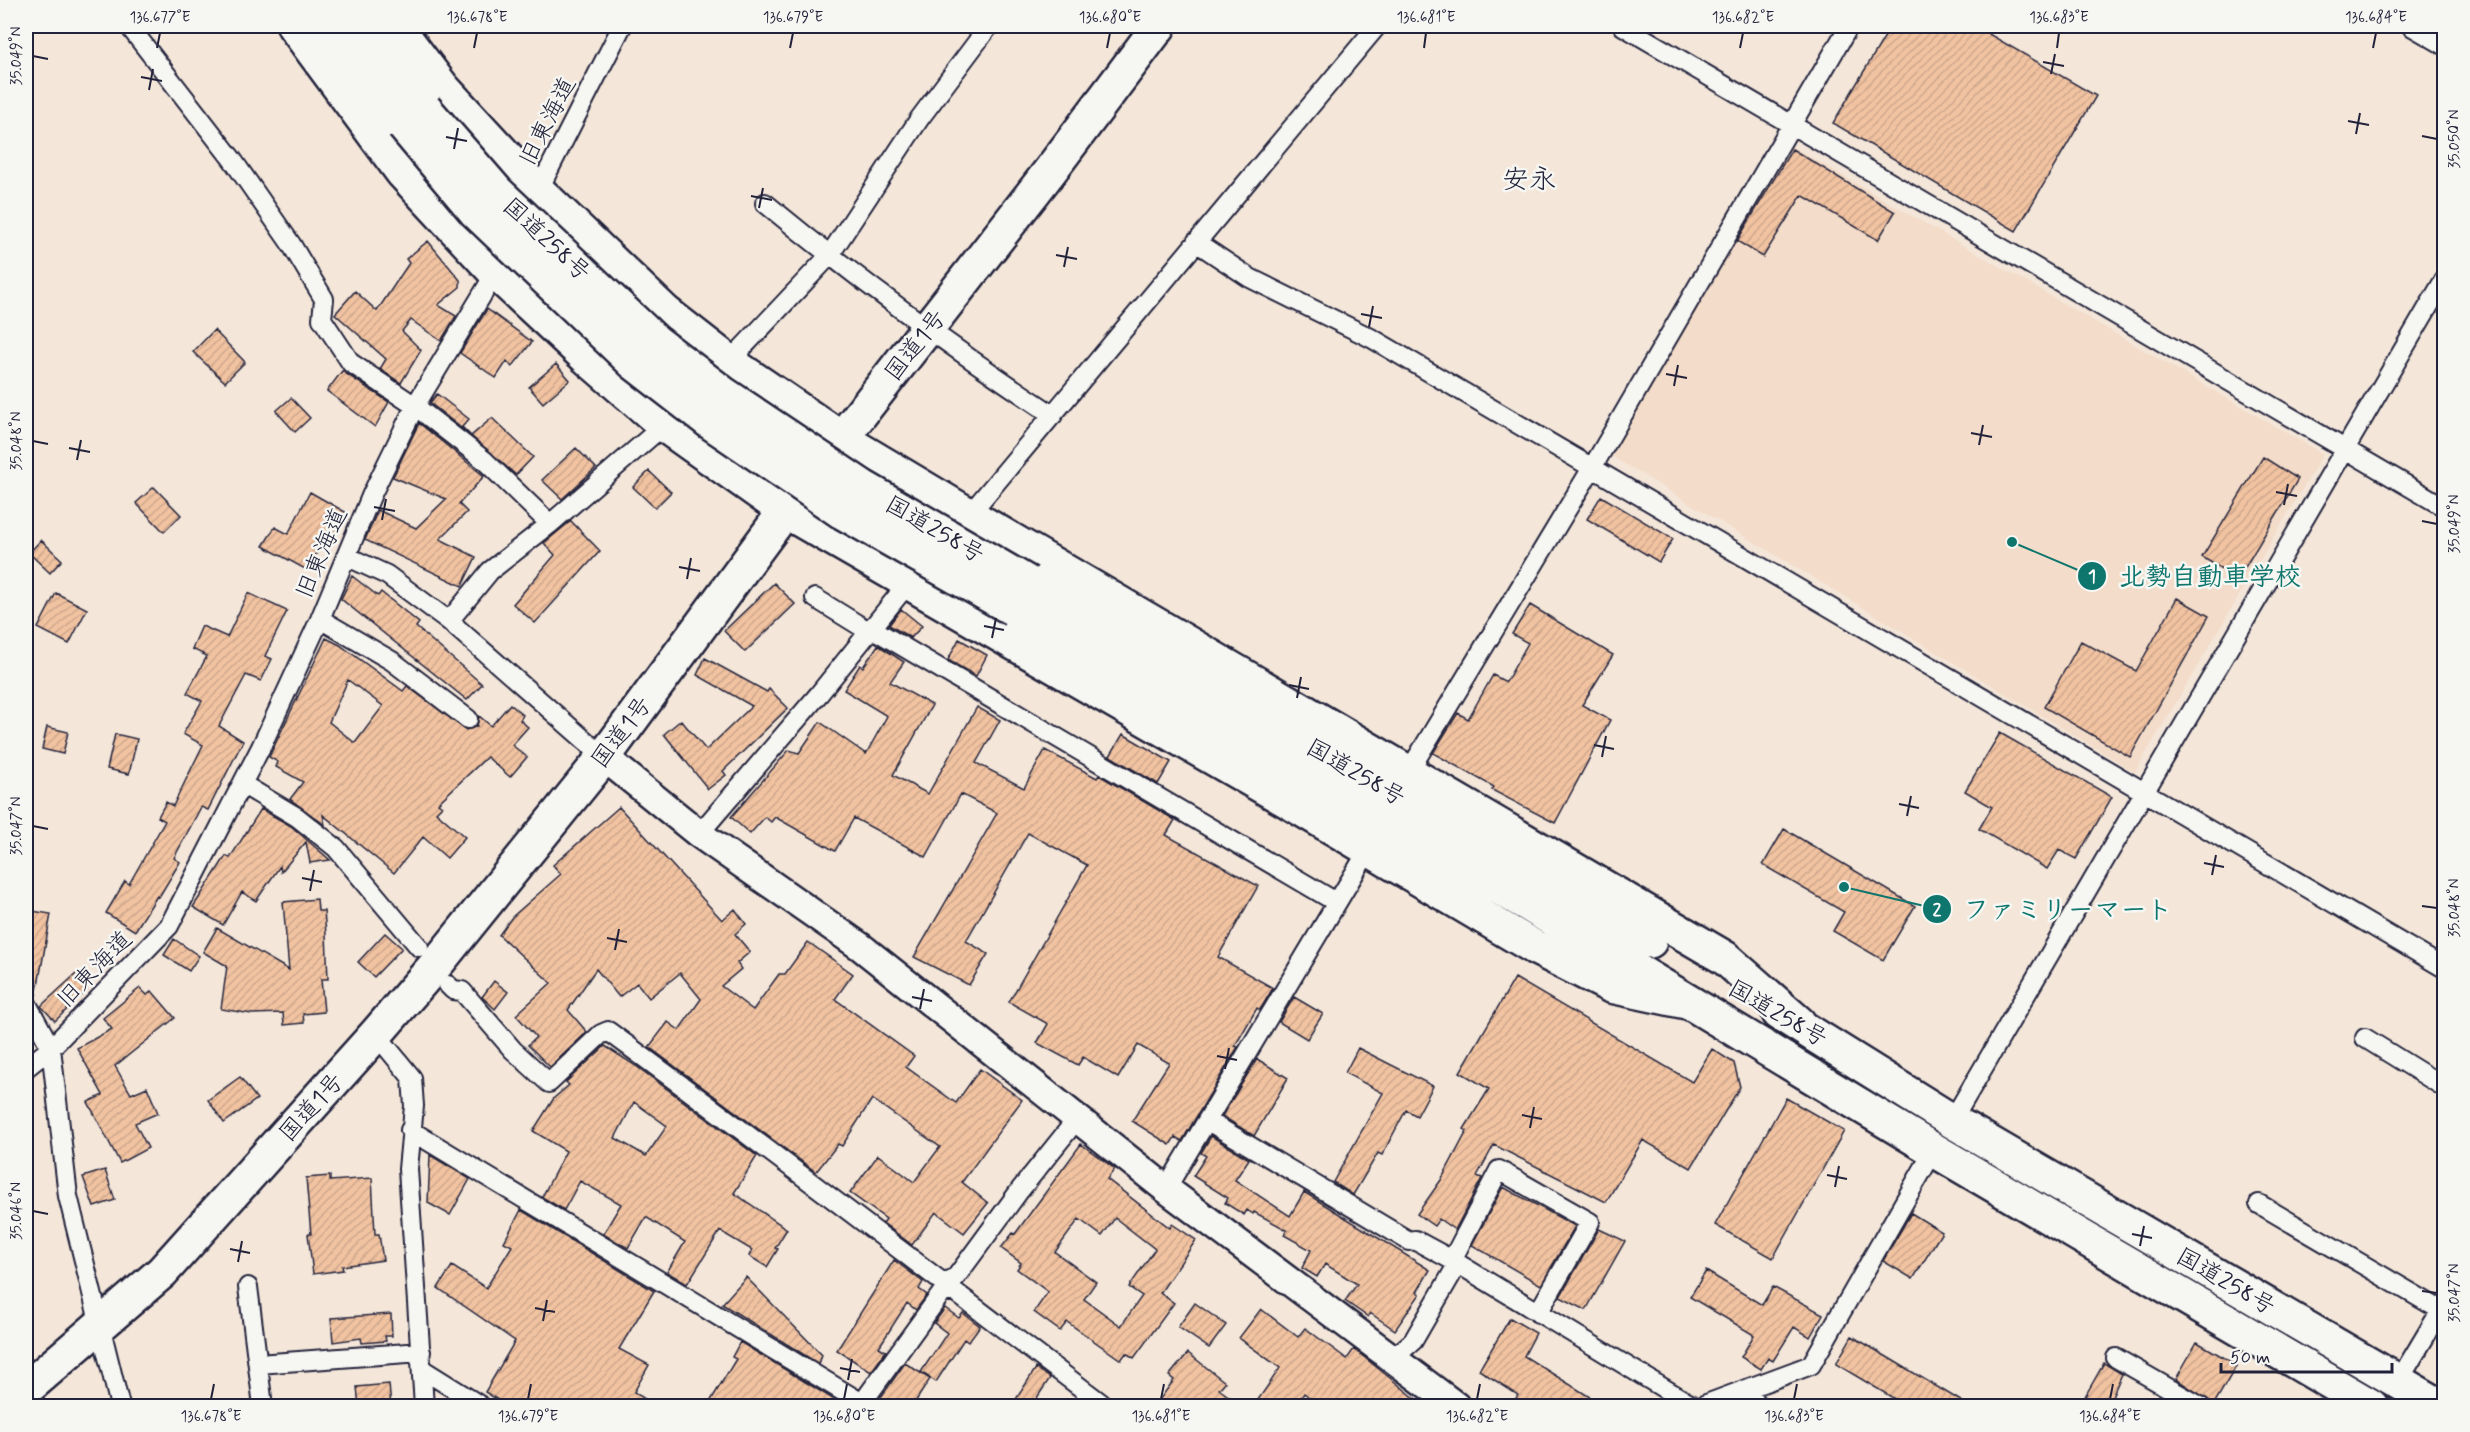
<svg xmlns="http://www.w3.org/2000/svg" width="2470" height="1432" font-family="Mynerve,'Klee One',sans-serif">
<defs>
<pattern id="building-hatch" width="6" height="6" patternUnits="userSpaceOnUse" patternTransform="scale(1.5)"><rect width="6" height="6" fill="#f1c3a1"/><path d="M-1 1l2-2M0 6l6-6M5 7l2-2" fill="none" stroke="#cea78c"/></pattern>
</defs>
<rect width="100%" height="100%" fill="#f4e7da"/>
<filter id="ink" filterUnits="userSpaceOnUse"><feTurbulence type="fractalNoise" baseFrequency=".0167" numOctaves="2"/><feDisplacementMap in="SourceGraphic" scale="12" xChannelSelector="R" yChannelSelector="G"/><feConvolveMatrix kernelMatrix="1 2 1 2 8 2 1 2 1" color-interpolation-filters="sRGB"/></filter>
<g filter="url(#ink)">
<path fill="#f3dcc9" d="M1790,145L2323,454L2135,772L1608,454Z"/>
<path fill="url(#building-hatch)" stroke="#22223b" stroke-width="1.5" fill-rule="evenodd" d="M1891,26H1975L2096,96L2016,231L1833,123Z
M1792,149L1895,212L1878,240L1802,195L1763,257L1737,241Z
M428,241L460,280V287L438,305L456,316L441,341L411,320L402,331L421,350L401,383L380,369L386,359L335,314L355,291L377,311L409,263L406,259Z
M487,309L532,342L512,367L507,361L496,378L460,353Z
M214,330L245,362L225,382L193,352Z
M556,364L570,380L543,403L529,387Z
M342,371L389,402L375,427L327,391Z
M437,394L469,419L462,427L471,436L430,403Z
M291,398L310,418L295,432L276,411Z
M492,418L533,457L516,475L471,436Z
M419,423L484,476L459,504L467,512L440,539L476,557L462,586L365,540L378,510L416,528L446,499L393,477Z
M576,448L596,468L562,499L542,480Z
M2263,457L2298,479L2238,579L2202,557Z
M649,471L671,492L655,508L633,487Z
M154,487L181,515L164,532L136,503Z
M310,492L347,513L329,543L324,540L307,570L263,546L275,527L288,534Z
M1601,496L1673,539L1659,562L1587,519Z
M571,521L600,551L535,623L513,604L555,555L544,543Z
M41,540L62,560L50,573L29,553Z
M352,576L378,596L381,592L419,623L416,627L482,684L467,700L341,599Z
M774,583L795,604L745,652L724,631Z
M56,593L87,609L69,644L38,628Z
M248,593L287,611L265,656L272,659L261,681L246,675L219,726L243,741L208,810L201,807L174,858L180,862L159,897L157,896L135,931L106,913L125,881L129,884L165,821L158,817L166,802L173,806L203,745L183,734L202,701L187,693L207,656L192,649L202,626L227,637Z
M2177,598L2209,616L2130,757L2044,707L2081,641L2136,671Z
M1530,605L1613,655L1582,705L1610,720L1555,823L1492,790L1494,787L1433,753L1458,713L1468,719L1493,675L1506,682L1528,643L1512,634Z
M901,609L922,626L911,638L889,625Z
M326,638L340,645L403,691L407,686L466,730L477,726L479,716L491,726L510,704L523,715L520,720L528,727L512,745L527,757L510,777L487,757L438,803L442,806L436,812L465,837L447,858L423,837L394,873L323,815L325,825L290,799L303,782L276,767L278,762L269,757ZM348,680L383,706L355,743L329,722Z
M959,639L987,655L976,676L948,660Z
M878,645L904,662L890,682L932,705L893,775L928,794L977,707L1000,720L976,763L1024,788L1045,750L1097,778L1099,775L1175,820L1166,835L1258,886L1218,957L1273,988L1260,1010L1257,1008L1235,1046L1238,1047L1182,1141L1175,1137L1170,1145L1132,1121L1169,1063L1138,1045L1118,1078L1083,1057L1078,1065L1037,1043L1048,1024L1009,1002L1087,865L1028,833L966,941L988,954L969,985L914,957L997,813L961,794L926,857L854,818L835,851L775,817L771,822L765,817L750,834L731,817L789,750L799,753L820,722L866,754L887,716L844,690L860,665L863,667Z
M705,658L767,692L769,689L788,708L723,771L726,775L708,789L664,734L681,720L706,750L752,706L697,675Z
M47,727L68,732L63,754L42,749Z
M2000,733L2112,797L2076,859L2059,850L2047,869L1979,829L1992,807L1965,791Z
M115,734L137,739L129,774L107,769Z
M1123,734L1171,762L1158,784L1110,756Z
M619,807L722,920L735,909L746,924L735,934L750,952L737,963L741,969L721,986L753,1010L779,974H785L808,942L853,974L835,999L914,1056L906,1067L956,1103L980,1069L1022,1100L962,1182L988,1203L964,1233L936,1212L912,1245L883,1223L886,1219L850,1193L878,1155L914,1182L940,1147L872,1099L842,1146L838,1144L816,1172L649,1047L668,1022L679,1030L701,999L680,973L649,998L637,983L619,997L596,969L568,1010L587,1032L550,1067L528,1045L536,1037L516,1015L551,983L499,935L512,917L561,874L553,865Z
M261,809L291,826L330,860L310,863L306,842L281,872L280,866L256,901L242,892L223,925L193,907L226,856L230,858Z
M1784,829L1915,906L1883,960L1833,931L1844,912L1763,865Z
M317,899L318,911H324L326,934L328,979H321L324,1012L303,1014L304,1023L284,1025L283,1013L252,1014L221,1009L227,966L203,952L217,928L289,970L283,902Z
M32,911L51,914L36,996L26,947Z
M385,933L402,948L374,977L358,962Z
M174,939L199,956L189,971L164,955Z
M77,973L87,983V990L55,1021L41,1006Z
M1515,978L1692,1082L1712,1049L1734,1063L1740,1087L1691,1168L1643,1140L1606,1202L1494,1145L1477,1176L1482,1178L1455,1230L1439,1219L1434,1226L1417,1214L1441,1180L1467,1131L1464,1129L1489,1089L1460,1072Z
M494,981L508,992L495,1009L482,997Z
M140,988L147,995L152,991L175,1018L115,1066L131,1094L147,1087L158,1113L135,1123L148,1148L120,1163L88,1102L103,1095L77,1048L112,1029L103,1018Z
M1294,997L1323,1014L1307,1039L1279,1022Z
M605,1046L636,1066L757,1156L734,1193L787,1229L775,1248L778,1249L767,1267L749,1256L752,1250L720,1231L687,1284L667,1272L685,1242L646,1217L628,1248L603,1234L621,1204L580,1181L564,1210L542,1197L566,1151L533,1131L554,1098L569,1085L566,1082ZM634,1102L667,1126L646,1156L615,1138Z
M1358,1048L1433,1086L1417,1116L1406,1110L1382,1155L1378,1153L1353,1195L1333,1182L1383,1093L1345,1073Z
M1257,1059L1288,1078L1254,1136L1222,1116Z
M240,1077L257,1099L224,1123L208,1100Z
M1786,1098L1844,1131L1773,1258L1715,1225Z
M1211,1136L1249,1159L1235,1180L1290,1216L1304,1192L1430,1270L1417,1292L1420,1294L1395,1330L1370,1313L1368,1317L1345,1301L1357,1284L1325,1264L1317,1277L1302,1268L1311,1250L1284,1235L1287,1230L1254,1212L1253,1214L1247,1210L1244,1215L1225,1203L1228,1198L1193,1176L1206,1156L1201,1153Z
M1081,1144L1115,1169L1107,1179L1170,1228L1172,1224L1196,1240L1160,1293L1174,1303L1134,1358L1126,1353L1121,1360L1067,1322L1060,1331L1034,1312L1048,1292L1017,1269L1021,1263L1001,1248L1013,1233L1015,1234ZM1115,1218L1155,1249L1129,1287L1142,1296L1121,1326L1084,1299L1096,1282L1055,1252L1079,1219L1102,1236Z
M430,1155L470,1179L450,1215L428,1203Z
M105,1170L115,1200L94,1207L83,1177Z
M330,1176V1181L372,1178L375,1234H379L383,1260L342,1266L343,1270L313,1274L308,1234H311L306,1178Z
M1503,1187L1575,1226L1541,1285L1472,1245Z
M521,1210L654,1291L619,1349L649,1365L634,1392L657,1407H509L485,1392L515,1341L438,1288L452,1266L486,1288L512,1246L504,1242Z
M1911,1213L1942,1232L1913,1279L1883,1261Z
M1599,1229L1625,1241L1586,1310L1560,1297Z
M894,1260L923,1282L919,1289L927,1295L916,1310L907,1303L879,1347L886,1351L871,1372L837,1350Z
M1706,1271L1762,1305L1773,1287L1823,1314L1810,1337L1794,1327L1773,1361L1768,1358L1761,1369L1741,1357L1754,1335L1690,1297Z
M746,1277L822,1355L819,1364L722,1304Z
M1195,1303L1226,1325L1209,1348L1178,1327Z
M945,1308L959,1318L963,1313L980,1326L968,1342L964,1339L936,1382L921,1372L947,1333L934,1323Z
M1261,1309L1298,1337L1305,1328L1347,1359L1354,1349L1426,1407H1322L1304,1393L1295,1407H1253L1280,1368L1239,1338Z
M391,1314L392,1336H385L386,1341L362,1343L361,1338L333,1342L331,1318Z
M1510,1318L1536,1333L1524,1356L1606,1407H1511L1518,1395L1479,1370Z
M1852,1336L1971,1407H1908L1836,1364Z
M740,1342L846,1407H707L736,1359L732,1357Z
M2197,1342L2237,1365L2214,1404L2176,1379Z
M1188,1353L1225,1382L1219,1389L1243,1407H1154L1174,1380L1169,1376Z
M905,1363L930,1379L912,1407H874Z
M2104,1363L2122,1374L2107,1407H2079Z
M1036,1368L1050,1378L1031,1407H1011Z
M389,1384L391,1407H359L357,1387Z"/>
<g fill="none" stroke-linecap="round" stroke-linejoin="round">
<g stroke="#22223b" stroke-width="22">
<path id="street" d="M129,26L232,159L291,244L324,299L322,319L351,363L415,406L484,460L550,524
M1623,26L2444,507
M2411,26L2444,45
M535,197L622,26
M765,203C857,279 953,349 1053,415
M1196,242L1250,278L1373,339L2444,968
M729,362L829,256L920,118L989,26
M969,515L1377,26
M346,556L387,575L449,621L604,757
M815,598L870,632
M320,619L392,661L468,719
M449,621L490,571L550,524L664,425
M873,629L1336,902
M1408,773L1592,468L1849,26
M242,784L297,817L336,848L419,947
M699,834L819,694L909,582
M448,985L453,990L462,991L513,1050L549,1083L601,1034L608,1031C776,1154 940,1281 1105,1406
M26,1002L51,1048L68,1196L120,1406
M376,1034L412,1078L414,1106L408,1169L424,1406
M2365,1038L2444,1087
M26,1068L51,1048L169,926L261,747L320,619L372,494L415,406L499,267
M1208,1121L1409,1241L1415,1240L1452,1260L1693,1406
M1952,1121L2444,280
M410,1130L862,1403
M1166,1189L1369,849
M2259,1204L2444,1312
M1452,1260L1499,1170L1590,1222L1538,1313
M943,1283L956,1277L1020,1190L1077,1119
M248,1287L263,1406
M2116,1358L2200,1406
M1392,1359L1413,1341L1457,1265
M258,1364L421,1352
M422,1369L481,1406
M2398,1382L2444,1305
M1749,1388L1757,1406
M860,1406L941,1294L952,1290
M1701,1406L1811,1365L1934,1150"/>
</g>
<g stroke="#22223b" stroke-width="32">
<path id="secondary" d="M604,757L699,834L861,947L1166,1189L1456,1406"/>
</g>
<g stroke="#22223b" stroke-width="38">
<path id="highway" d="M294,26L402,172L496,273L586,357L664,425L785,511L1286,800L1534,947L1611,986L1691,1003
M327,26L361,76L403,125
M361,26L385,62L425,109
M396,26L443,88L538,191L665,312L729,362L842,439L969,515L1725,958L1799,1023
M1028,583L1650,941
M1013,609L1527,904L1934,1150L2371,1406
M1779,1013L1952,1121L2440,1406
M26,1389L162,1272L376,1034L439,961L604,757L785,511L1050,171L1159,26"/>
</g>
<use href="#street" stroke="#f6f6f2" stroke-width="18"/>
<use href="#secondary" stroke="#f6f6f2" stroke-width="27"/>
<use href="#highway" stroke="#f6f6f2" stroke-width="33"/>
<g stroke="#22223b" stroke-width="38" stroke-linecap="butt">
<path id="highway-bridge" d="M425,109L497,192L655,341L724,394L863,487L1028,583
M403,125L475,211L634,363L710,422L842,512L1013,609"/>
</g>
<use href="#highway-bridge" stroke="#f6f6f2" stroke-width="33"/>
</g>
</g>
<path fill="none" stroke="#22223b" stroke-width="2" d="M157,48L160,33M474,48L477,33M790,48L793,33M1107,48L1110,33M1424,48L1426,33M1740,48L1743,33M2057,48L2059,33M2373,48L2376,33M33,56L48,59M2043,62L2064,66M2051,74L2055,54M141,77L162,81M149,90L153,69M2348,121L2369,125M2356,134L2360,113M2422,136L2437,139M446,137L467,141M454,149L458,128M751,196L772,200M759,208L763,188M1056,255L1077,259M1064,267L1068,247M1361,314L1382,318M1369,327L1373,306M1666,374L1687,378M1674,386L1678,365M1971,433L1992,437M33,441L48,444M1979,445L1983,425M69,448L90,452M77,460L81,440M2276,492L2297,496M2284,505L2288,484M374,507L395,511M382,520L386,499M2422,521L2437,524M679,567L700,571M687,579L691,558M984,626L1004,630M992,638L996,618M1289,685L1309,689M1297,698L1301,677M1594,745L1614,749M1602,757L1606,736M1899,804L1919,808M1907,816L1911,796M33,826L48,829M2204,863L2224,867M2212,875L2216,855M302,878L322,882M310,891L314,870M2422,906L2437,908M607,938L627,942M615,950L619,929M912,997L932,1001M920,1009L924,989M1217,1056L1237,1060M1225,1069L1229,1048M1522,1115L1542,1119M1530,1128L1534,1107M1827,1175L1847,1179M1835,1187L1839,1166M33,1211L48,1214M2132,1234L2152,1238M2140,1246L2144,1226M230,1249L250,1253M238,1262L242,1241M2422,1291L2437,1293M535,1308L555,1312M543,1321L547,1300M840,1368L860,1372M848,1380L852,1359M211,1399L214,1384M528,1399L531,1384M844,1399L847,1384M1161,1399L1164,1384M1477,1399L1480,1384M1794,1399L1797,1384M2110,1399L2113,1384"/>
<g text-anchor="middle" stroke-width="5" stroke-linejoin="round" paint-order="stroke">
<g font-size="24" fill="#22223b" stroke="#f6f6f2">
<text transform="translate(547 121) rotate(-63)" y="8">旧東海道</text>
<text transform="translate(547 239) rotate(43)" y="8">国道258号</text>
<text transform="translate(915 345) rotate(-52)" y="8">国道1号</text>
<text transform="translate(935 529) rotate(30)" y="8">国道258号</text>
<text transform="translate(321 553) rotate(-67)" y="8">旧東海道</text>
<text transform="translate(621 732) rotate(-53)" y="8">国道1号</text>
<text transform="translate(1356 772) rotate(30)" y="8">国道258号</text>
<text transform="translate(94 969) rotate(-46)" y="8">旧東海道</text>
<text transform="translate(1778 1013) rotate(30)" y="8">国道258号</text>
<text transform="translate(311 1107) rotate(-48)" y="8">国道1号</text>
<text transform="translate(2226 1281) rotate(30)" y="8">国道258号</text>
</g>
<g font-size="27" fill="#22223b" stroke="#f6f6f2">
<text x="1529" y="188">安永</text>
</g>
</g>
<path fill="none" stroke="#0f766e" stroke-width="2" d="M2012 542L2092 576M1844 887L1937 909"/>
<g fill="#0f766e" stroke="#f6f6f2" stroke-width="2">
<circle cx="2012" cy="542" r="6"/>
<circle cx="1844" cy="887" r="6"/>
<circle cx="2092" cy="576" r="15"/>
<circle cx="1937" cy="909" r="15"/>
</g>
<g font-size="18" text-anchor="middle" font-weight="bold" fill="#fff">
<text x="2092" y="582">1</text>
<text x="1937" y="915">2</text>
</g>
<g font-size="26" text-anchor="middle" font-weight="bold" fill="#0f766e" stroke="#f6f6f2" stroke-width="5" stroke-linejoin="round" paint-order="stroke">
<text x="2210" y="585">北勢自動車学校</text>
<text x="2068" y="918">ファミリーマート</text>
</g>
<rect width="2470" height="1432" fill="none" stroke="#f6f6f2" stroke-width="66"/>
<path d="M2221 1363v9h171v-9" fill="none" stroke="#22223b" stroke-width="3"/>
<text x="2230" y="1363" font-size="18" fill="#22223b" stroke="#f6f6f2" stroke-width="4.5" paint-order="stroke">50 m</text>
<rect x="33" y="33" width="2404" height="1366" fill="none" stroke="#22223b" stroke-width="2"/>
<g font-size="15" text-anchor="middle" fill="#22223b">
<text x="160" y="22">136.677°E</text>
<text x="477" y="22">136.678°E</text>
<text x="793" y="22">136.679°E</text>
<text x="1110" y="22">136.680°E</text>
<text x="1426" y="22">136.681°E</text>
<text x="1743" y="22">136.682°E</text>
<text x="2059" y="22">136.683°E</text>
<text x="2376" y="22">136.684°E</text>
<text transform="translate(16 56) rotate(-90)" y="5">35.049°N</text>
<text transform="translate(2454 139) rotate(-90)" y="5">35.050°N</text>
<text transform="translate(16 441) rotate(-90)" y="5">35.048°N</text>
<text transform="translate(2454 524) rotate(-90)" y="5">35.049°N</text>
<text transform="translate(16 826) rotate(-90)" y="5">35.047°N</text>
<text transform="translate(2454 908) rotate(-90)" y="5">35.048°N</text>
<text transform="translate(16 1211) rotate(-90)" y="5">35.046°N</text>
<text transform="translate(2454 1293) rotate(-90)" y="5">35.047°N</text>
<text x="211" y="1421">136.678°E</text>
<text x="528" y="1421">136.679°E</text>
<text x="844" y="1421">136.680°E</text>
<text x="1161" y="1421">136.681°E</text>
<text x="1477" y="1421">136.682°E</text>
<text x="1794" y="1421">136.683°E</text>
<text x="2110" y="1421">136.684°E</text>
</g>
</svg>
